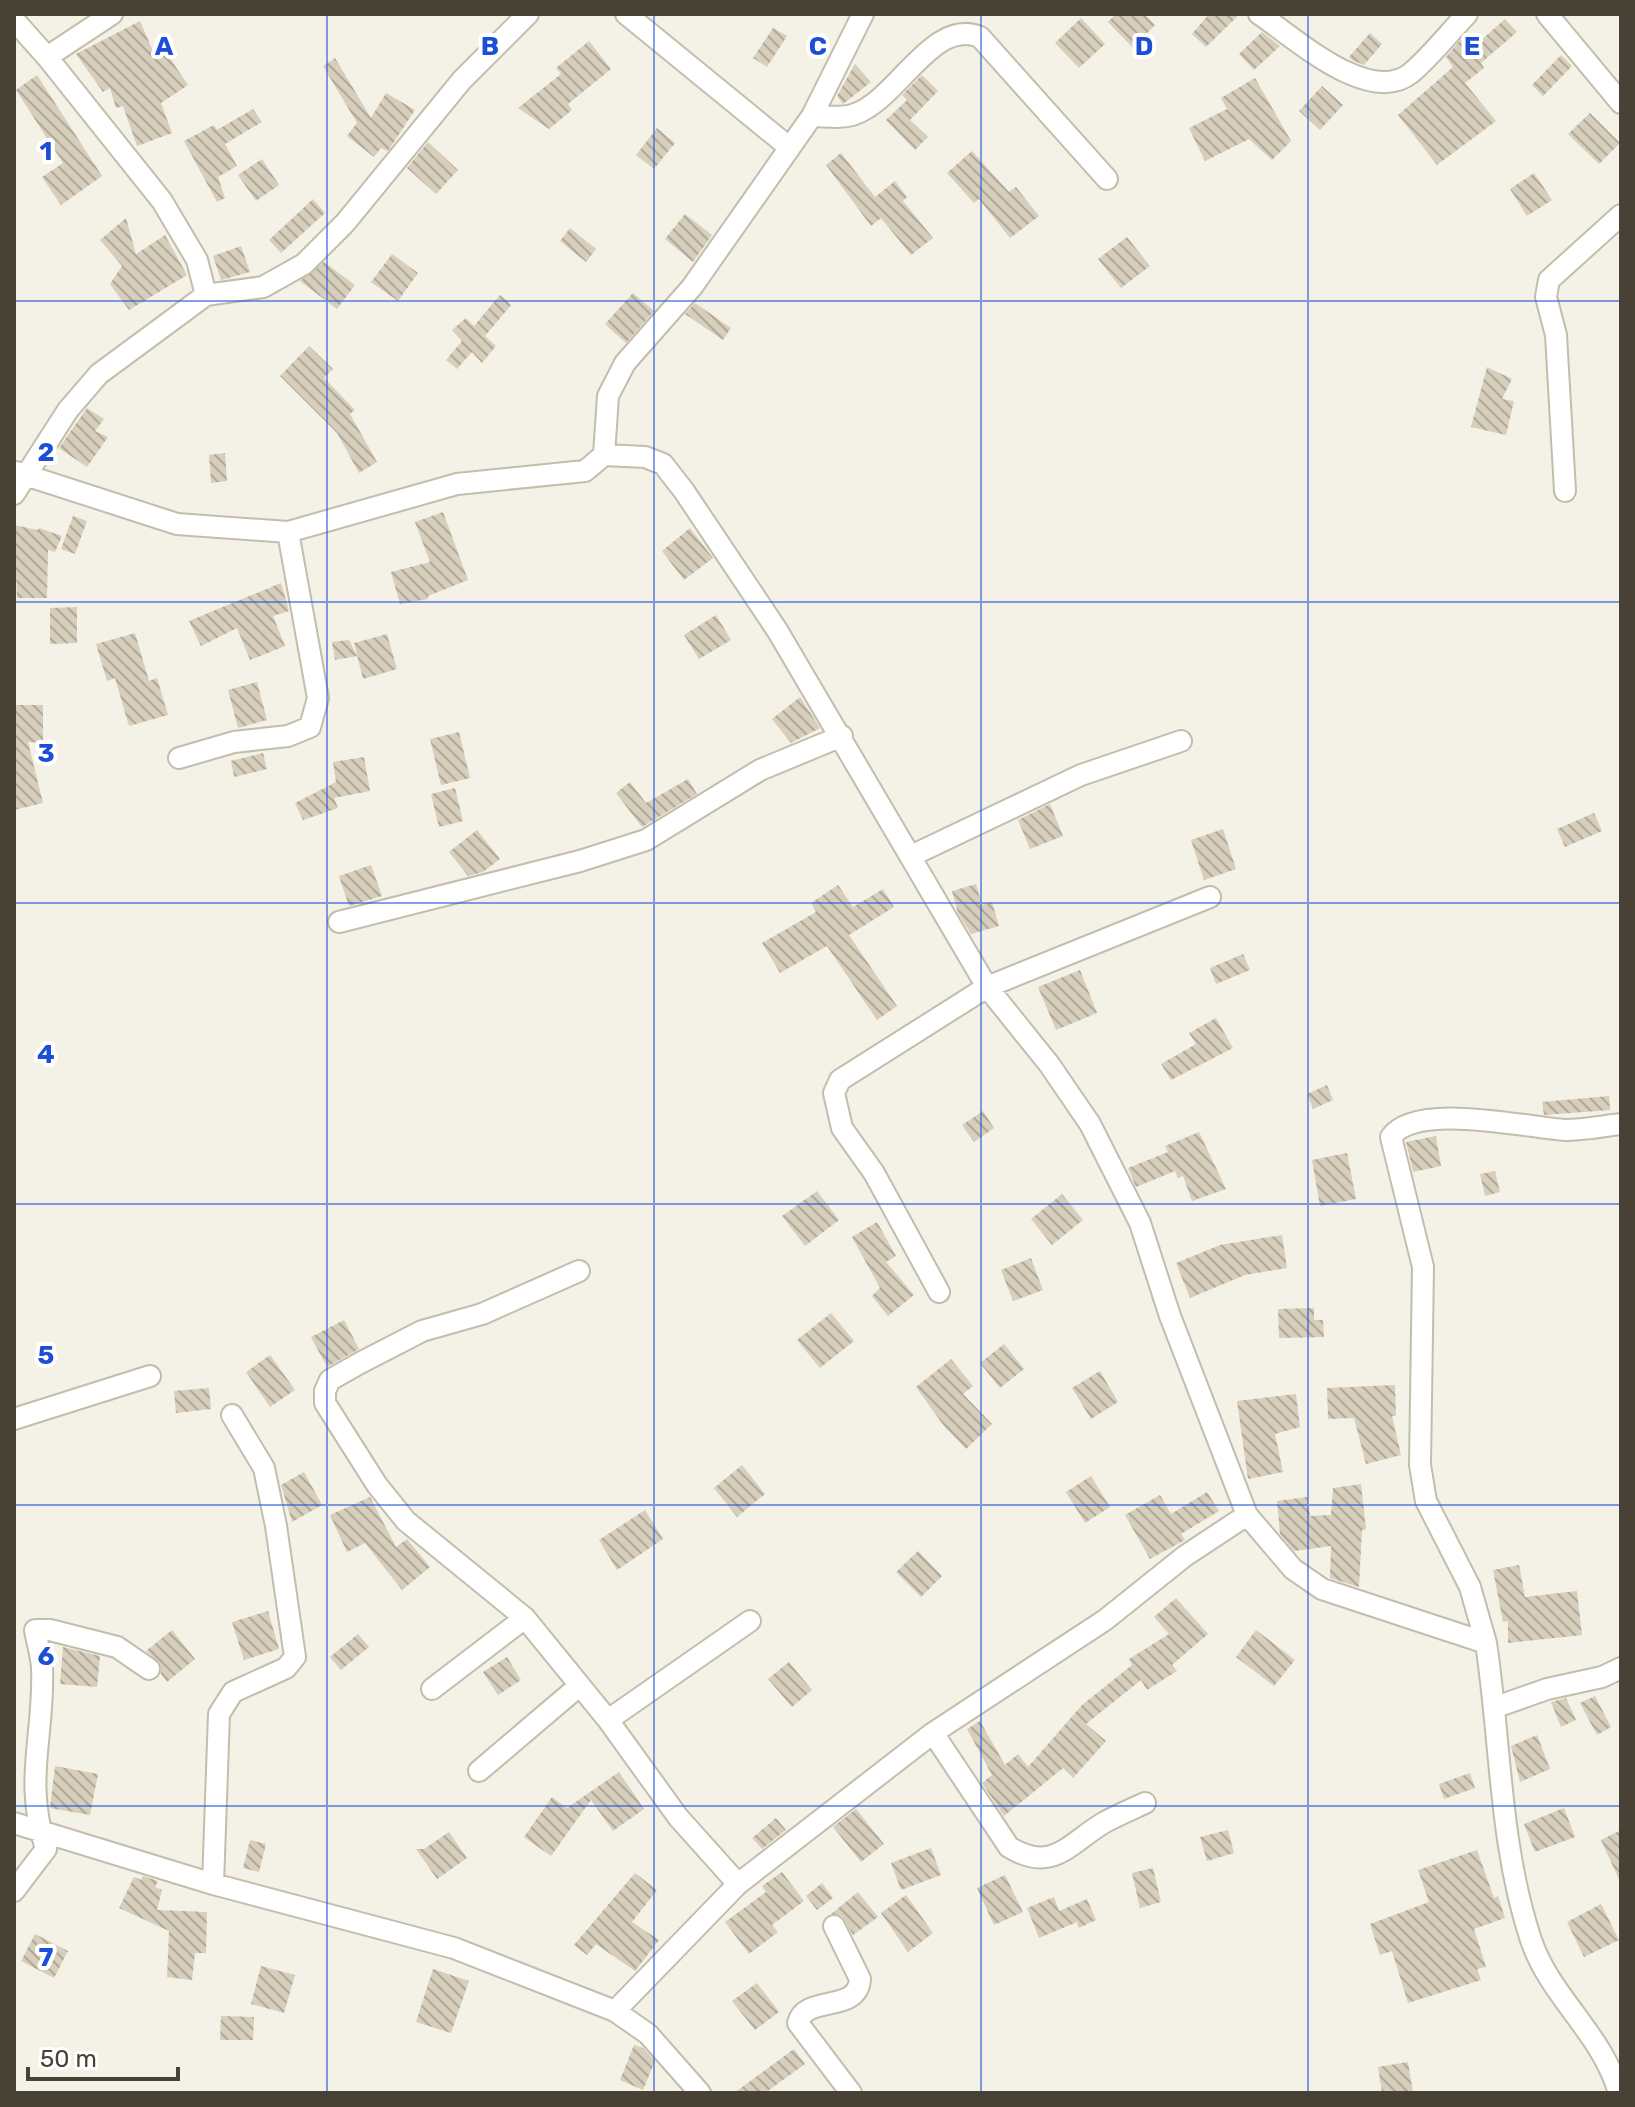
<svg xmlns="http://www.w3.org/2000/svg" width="1635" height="2107" font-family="Rubik,sans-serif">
<defs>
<pattern id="building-back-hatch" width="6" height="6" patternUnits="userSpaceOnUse" patternTransform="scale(2)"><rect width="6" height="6" fill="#d7cebc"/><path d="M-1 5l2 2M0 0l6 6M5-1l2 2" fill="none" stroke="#b0a99a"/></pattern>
</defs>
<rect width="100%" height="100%" fill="#f4f1e7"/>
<path fill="url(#building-back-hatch)" d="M1116,14H1144L1155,25L1133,48L1108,22Z
M1209,14H1240L1206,47L1192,34Z
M1081,18L1105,44L1079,68L1055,43Z
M1505,19L1517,32L1481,63L1484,68L1465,83L1496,121L1437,165L1398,115L1453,67L1446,57L1461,39L1470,50Z
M140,21L156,58L165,51L188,85L161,103L172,133L137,146L123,106L116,108L110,88L103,92L76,54Z
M773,28L787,36L767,67L753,58Z
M1262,32L1280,46L1254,70L1239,54Z
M1370,33L1382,44L1364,65L1352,60L1349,57Z
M589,41L611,69L568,104L572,110L549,129L518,108L561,74L556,68Z
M1561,55L1572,66L1543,96L1532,85Z
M335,58L371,118L386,93L415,110L388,151L381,148L374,157L347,136L357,123L323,66Z
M855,64L871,82L843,104L837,96Z
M37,75L102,176L61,205L42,177L63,163L16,90Z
M922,75L938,91L910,120L928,137L915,150L886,120L907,100L902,95Z
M1255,78L1291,141L1272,160L1249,139L1205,161L1189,128L1227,109L1221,98Z
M1322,86L1343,105L1320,130L1299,111Z
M253,109L262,122L225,144L237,166L218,177L225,198L217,202L184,141L214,125L217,130Z
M1590,113L1620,143L1599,164L1568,134Z
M657,128L675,143L654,169L636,155Z
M428,142L458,170L436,194L407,168Z
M972,151L1009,192L1016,187L1039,216L1010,238L979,199L974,203L947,173Z
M841,153L875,197L895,181L907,197L903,201L933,238L911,255L881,218L871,226L826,165Z
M262,159L279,185L256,201L238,175Z
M1534,173L1552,200L1527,216L1510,189Z
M313,199L325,213L281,253L269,240Z
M685,214L712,235L693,262L665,239Z
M126,218L136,254L165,235L187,275L129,310L110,284L122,266L100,240Z
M570,228L596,249L586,262L560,241Z
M1127,237L1150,266L1121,288L1098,259Z
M241,246L250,272L221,280L213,256Z
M392,254L418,273L398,301L371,282Z
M324,262L355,285L337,309L300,281Z
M633,293L654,311L626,343L605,324Z
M500,295L511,305L485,336L496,346L482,363L472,352L457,369L446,360L462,341L452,330L466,318L474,326Z
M695,303L731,328L723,340L685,314Z
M309,346L333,369L324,378L355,410L350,414L377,462L359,473L337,433L280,376Z
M1487,367L1512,379L1502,399L1514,401L1506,435L1471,427Z
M87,408L104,419L95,431L108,437L87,467L59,448Z
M225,453L227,481L211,483L209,455Z
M443,512L468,580L428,596V599L400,604L391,572L430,562L415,522Z
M73,516L87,521L75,554L61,549Z
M14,525L38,530L39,528L62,536L55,552L48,550L47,598H17Z
M690,528L713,558L684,580L662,551Z
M281,583L289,611L273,616L285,646L250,660L237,628L201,646L189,621Z
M77,607V643L50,644V608Z
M716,615L731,640L699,659L684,635Z
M135,633L149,681L157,678L168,715L129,726L115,678L107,681L96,644Z
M387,634L397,669L363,679L354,643Z
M349,640L357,656L335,660L332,642Z
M257,682L267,720L238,728L228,690Z
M800,697L820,728L791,743L772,719Z
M15,705H43V743L28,742L43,803L14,810Z
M459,732L470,778L441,785L430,739Z
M263,753L267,769L234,777L231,761Z
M364,757L370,791L334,798L338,808L303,820L295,803L336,782L333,762Z
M688,779L697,794L642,827L616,793L630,782L646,803Z
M455,788L463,821L439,827L431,794Z
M1050,804L1063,836L1030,849L1018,820Z
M1594,813L1602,831L1565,847L1557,829Z
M1223,829L1236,869L1204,880L1191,840Z
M477,830L500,859L483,872L468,876L449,852Z
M371,865L382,896L349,906L339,876Z
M976,884L982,905L992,902L999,926L971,934L958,913L952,891Z
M838,885L853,907L883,889L894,907L849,935L897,1006L877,1020L827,946L780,973L762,943L816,912L811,903Z
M1243,954L1250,970L1216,984L1210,968Z
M1080,970L1097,1013L1056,1030L1038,987Z
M1216,1018L1233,1048L1171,1080L1161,1064L1196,1044L1189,1033Z
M1327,1085L1333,1100L1313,1109L1307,1094Z
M1609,1096L1610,1110L1544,1115L1542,1102Z
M983,1111L994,1128L974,1142L962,1125Z
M1199,1132L1226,1189L1192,1201L1183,1176L1178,1178L1175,1171L1136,1187L1128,1168L1168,1152L1165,1146Z
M1436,1136L1441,1166L1413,1172L1406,1142Z
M1347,1153L1356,1199L1320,1206L1312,1160Z
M1495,1171L1500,1192L1485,1196L1480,1174Z
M817,1191L839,1220L805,1246L782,1216Z
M1062,1194L1083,1220L1052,1245L1031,1219Z
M877,1222L896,1256L886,1262L914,1295L888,1316L872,1296L880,1288L852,1237Z
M1282,1235L1287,1268L1245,1275L1190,1298L1176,1263L1220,1245Z
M1031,1258L1043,1290L1013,1301L1001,1270Z
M1314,1308V1320H1323L1324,1337L1279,1338L1278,1309Z
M831,1313L854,1341L820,1368L797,1340Z
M344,1320L359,1349L327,1367L311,1337Z
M1004,1344L1024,1369L1000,1388L980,1363Z
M270,1355L295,1390L270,1407L246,1372Z
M951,1359L973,1386L963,1394L992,1424L966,1449L944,1426L916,1387Z
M1100,1371L1118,1402L1091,1419L1072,1388Z
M1395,1385L1396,1416H1392L1401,1455L1366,1464L1354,1418L1328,1419L1327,1388Z
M209,1388L211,1409L176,1413L174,1391Z
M1296,1394L1300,1427L1275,1434L1283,1472L1248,1479L1237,1401Z
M742,1465L765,1494L737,1517L714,1488Z
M304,1472L322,1505L292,1522L281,1485Z
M1091,1476L1110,1507L1085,1523L1066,1492Z
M1361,1484L1366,1529L1362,1530L1359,1587L1330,1578L1331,1546L1294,1551L1280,1534L1277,1501L1307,1497L1310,1516L1331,1515L1333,1488Z
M1207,1492L1219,1511L1181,1534L1185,1540L1150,1559L1125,1515L1160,1495L1171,1514Z
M370,1497L396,1547L407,1539L430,1567L402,1590L365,1543L347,1552L330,1515Z
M645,1510L663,1539L617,1570L599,1540Z
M918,1551L942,1576L921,1597L896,1572Z
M1519,1565L1525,1597L1577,1591L1582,1635L1508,1643V1621L1503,1622L1493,1570Z
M1176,1598L1208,1634L1172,1665L1177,1671L1147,1690L1141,1680L1086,1724L1106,1741L1073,1778L1063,1768L1004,1816L982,1783L992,1775L967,1729L980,1721L1005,1765L1018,1754L1028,1767L1082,1705L1132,1665L1129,1659L1169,1634L1154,1617Z
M268,1611L279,1649L244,1660L232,1622Z
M172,1630L195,1659L167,1682L161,1674L160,1663L146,1651Z
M1256,1630L1295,1660L1274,1686L1236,1657Z
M358,1634L369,1647L341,1670L330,1657Z
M63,1647L100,1656L97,1687L60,1684Z
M507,1657L521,1680L498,1695L483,1672Z
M789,1662L812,1690L792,1707L768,1679Z
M1595,1696L1611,1727L1597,1735L1580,1703Z
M1566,1698L1576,1720L1561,1727L1551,1702Z
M1537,1735L1550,1769L1520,1782L1511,1746Z
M55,1766L98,1774L90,1815L50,1808Z
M619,1772L644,1809L613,1831L591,1800L551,1856L524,1837L552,1797L567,1808Z
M1470,1773L1475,1788L1444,1799L1439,1784Z
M1564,1808L1575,1837L1535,1852L1524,1824Z
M856,1809L884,1844L861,1862L833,1827Z
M776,1818L786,1830L762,1849L752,1838Z
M1228,1830L1234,1853L1207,1861L1200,1837Z
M1621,1830V1884L1601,1840Z
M449,1832L467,1858L437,1879L416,1849H424Z
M250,1840L266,1844L259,1872L243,1868Z
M931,1848L941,1875L901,1890L891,1863Z
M1477,1850L1494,1898L1498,1896L1505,1918L1474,1929L1486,1967L1477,1969L1481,1980L1408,2003L1392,1951L1380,1955L1370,1924L1429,1902L1418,1870Z
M1153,1868L1161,1902L1140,1908L1132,1873Z
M782,1872L804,1901L772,1925L778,1932L749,1954L725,1922L766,1892L762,1886Z
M635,1873L657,1890L632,1922L659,1940L635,1971L596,1944L587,1955L574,1945Z
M1005,1875L1023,1912L994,1925L977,1888Z
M143,1876L158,1881L155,1887L162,1890L157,1910L207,1912L206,1953H195L192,1980L167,1977L169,1931L119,1908L134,1877L141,1880Z
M822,1883L833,1898L817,1910L806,1896Z
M858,1892L878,1917L853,1935L842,1916L831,1914Z
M906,1895L933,1933L908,1952L881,1913Z
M1054,1897L1059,1911L1087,1899L1096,1920L1079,1928L1077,1922L1039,1938L1027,1908Z
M1601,1904L1619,1940L1584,1957L1567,1922Z
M35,1934L68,1951L54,1978L21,1961Z
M261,1966L295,1975L284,2013L251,2004Z
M433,1969L469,1981L451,2033L416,2022Z
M757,1983L779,2012L755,2030L732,2001Z
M221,2016L254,2017L253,2040H220Z
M634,2045L643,2048L655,2061L643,2090L620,2080Z
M794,2049L805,2064L765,2093H734Z
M1408,2062L1413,2093H1382L1378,2067Z"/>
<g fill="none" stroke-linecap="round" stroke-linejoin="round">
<g stroke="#c3bdac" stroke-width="24">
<path id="minor" d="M626,14L790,148
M1259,14C1294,37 1369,107 1411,73C1431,56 1449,33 1467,14
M1547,14L1621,103
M14,20L47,57
M812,116C825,116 843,119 855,114C898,99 933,17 980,37L1107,179
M206,295L263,287L304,264L345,223L462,80L528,14
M604,455L645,457L663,464L684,491L777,630L987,987L1049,1064L1090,1124L1140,1223L1170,1316L1247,1515
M16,472L177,524L288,532
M1565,491L1556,335L1546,297L1549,280L1621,215
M14,494L68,410L99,374L206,295L197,260L162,201L47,57L112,14
M179,758L234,742L288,736L310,727L318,698L288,532L457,484L585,471L604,455L608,396L625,363L692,287L812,116L863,14
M913,855L1081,775L1181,741
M339,922L580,861L646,840L760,770L842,736
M579,1271L482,1314L422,1331L360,1363L330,1380L325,1391V1403L377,1485L406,1521L525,1618L608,1720L678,1817L738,1884
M939,1292L874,1173L842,1128L834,1093L840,1080L987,987L1210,897
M14,1419L150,1376
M1486,1643L1470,1587L1426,1501L1420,1465L1423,1267L1391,1137C1416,1101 1528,1128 1565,1130C1583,1130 1603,1126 1621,1124
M432,1689L525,1618
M1496,1707L1547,1689L1602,1677L1621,1668
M608,1720L750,1621
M933,1733L1009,1847C1053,1874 1069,1843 1105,1822C1118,1815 1132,1809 1145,1803
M479,1771L579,1686
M14,1823L213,1884L454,1948L615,2011L648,2034L700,2093
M213,1884L219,1714L233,1692L286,1668L295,1657L276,1526L264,1468L232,1415
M14,1891L46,1849C23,1780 45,1734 42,1667C41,1655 37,1642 35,1630H50L117,1647L149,1669
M834,1926L860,1979C858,2014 805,1994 798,2023L851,2093
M615,2011L738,1884L933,1733L1105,1620L1185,1556L1247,1515L1293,1569L1322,1589L1486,1643C1501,1742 1499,1844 1531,1940C1550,1997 1602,2033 1619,2093"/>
</g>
<use href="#minor" stroke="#fff" stroke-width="20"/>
</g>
<path fill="none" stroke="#1d4ed8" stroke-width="2" stroke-opacity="0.55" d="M327,14V2093M654,14V2093M981,14V2093M1308,14V2093M14,301H1621M14,602H1621M14,903H1621M14,1204H1621M14,1505H1621M14,1806H1621"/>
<g font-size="26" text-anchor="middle" font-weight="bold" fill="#1d4ed8" stroke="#fff" stroke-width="8" stroke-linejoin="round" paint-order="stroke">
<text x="164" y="55">A</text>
<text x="490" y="55">B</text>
<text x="818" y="55">C</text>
<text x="1144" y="55">D</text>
<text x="1472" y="55">E</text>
<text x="46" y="160">1</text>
<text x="46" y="461">2</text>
<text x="46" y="762">3</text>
<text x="46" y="1063">4</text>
<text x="46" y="1364">5</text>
<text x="46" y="1665">6</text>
<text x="46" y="1966">7</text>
</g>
<rect width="1635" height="2107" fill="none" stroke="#484236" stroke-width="32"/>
<path d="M28 2067v12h150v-12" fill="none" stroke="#484236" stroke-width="4"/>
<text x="40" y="2067" font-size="24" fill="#484236" stroke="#ffffff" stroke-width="6" paint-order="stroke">50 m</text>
</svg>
